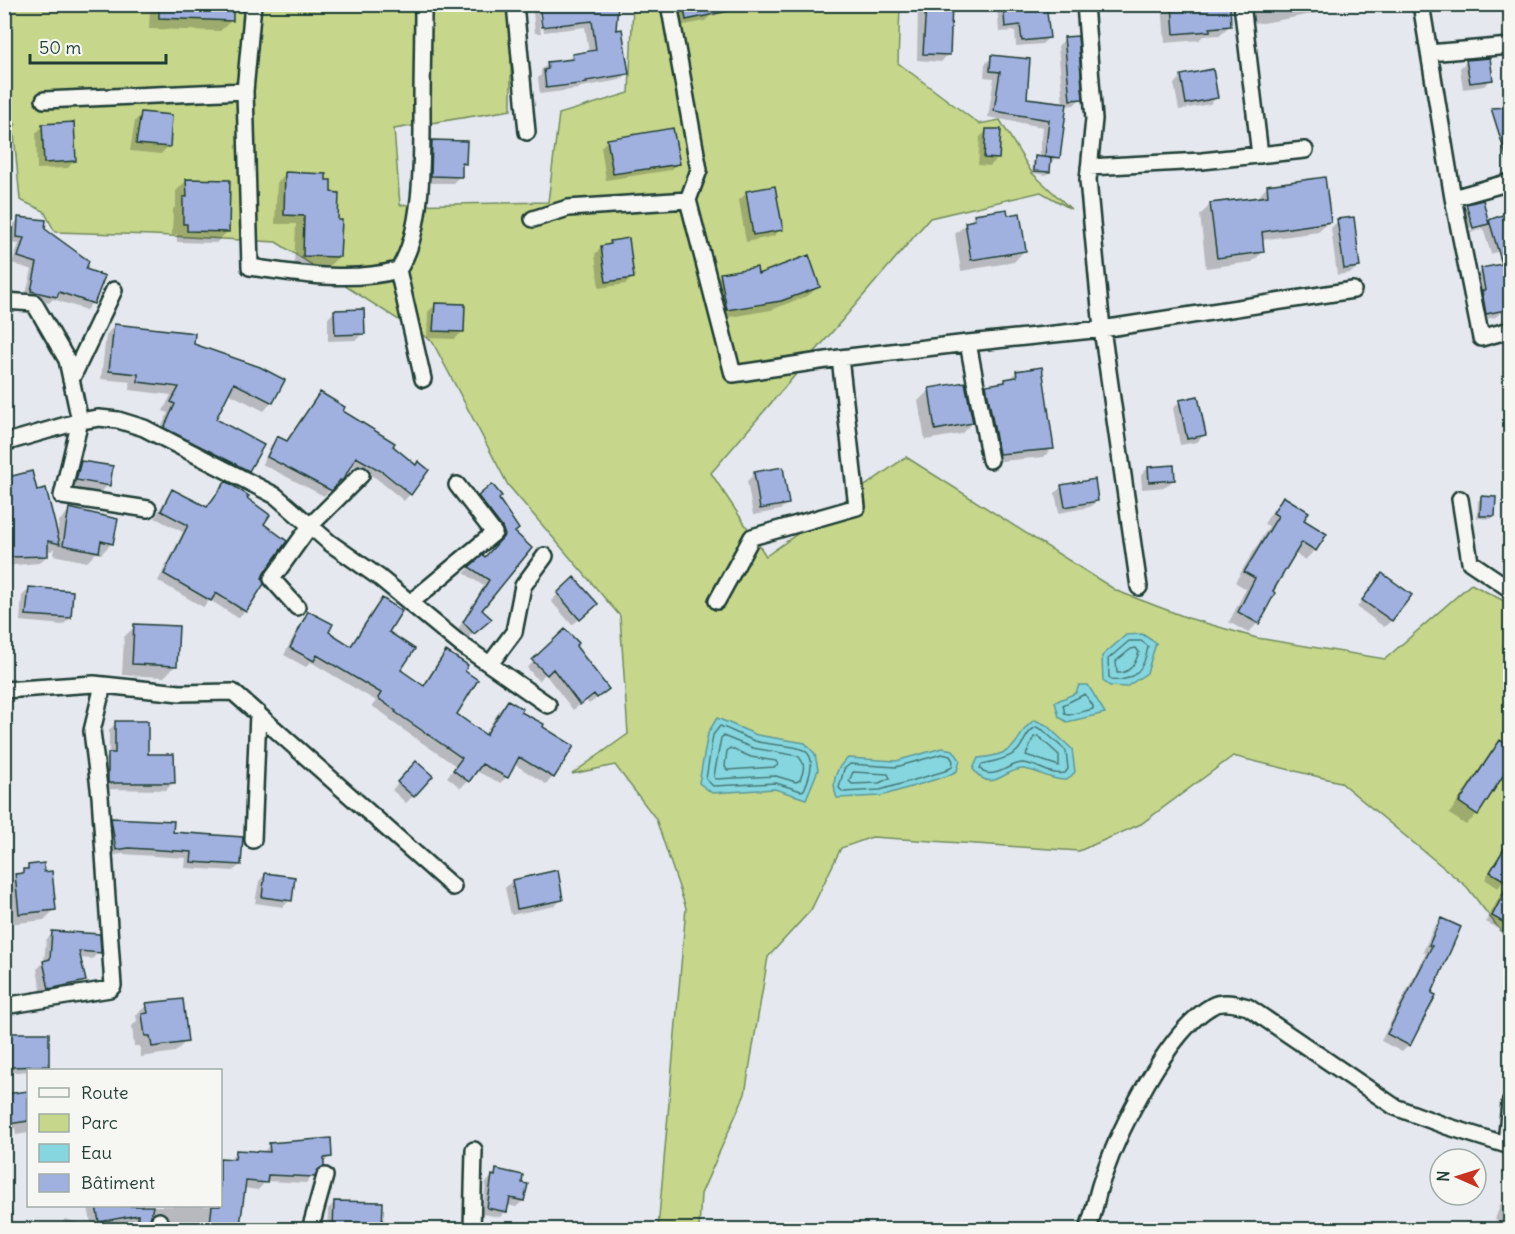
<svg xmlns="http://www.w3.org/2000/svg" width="1515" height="1234" font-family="Delius,sans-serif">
<rect width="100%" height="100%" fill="#e5e8ee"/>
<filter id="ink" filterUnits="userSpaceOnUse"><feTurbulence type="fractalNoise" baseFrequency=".0167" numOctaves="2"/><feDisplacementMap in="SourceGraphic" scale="12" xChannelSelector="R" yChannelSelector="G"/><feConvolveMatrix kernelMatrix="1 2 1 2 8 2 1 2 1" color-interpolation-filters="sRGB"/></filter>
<g filter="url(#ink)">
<path fill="#c6d68a" stroke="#728a5f" stroke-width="1.5" d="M5,5H511V110L394,129L400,205L548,202L559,114L629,93L633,5H900L898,63L979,124L1000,120L1032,173L1071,209L1041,192L930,218L711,473L766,556L906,457L1117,591L1188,618L1257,638L1385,659L1471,584L1510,604V943L1467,887L1340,782L1233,756L1141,824L1079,851L872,837L841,848L811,910L768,957L745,1094L701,1194L699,1229H658L686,908L656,819L615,765L572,774L628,734L620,616L508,485L432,341L276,242L153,235L55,232L44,211L20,200L14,134L5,135Z"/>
<path fill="#85d6de" stroke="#5c999a" stroke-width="1.5" d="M1142,634L1156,643L1147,673L1126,687L1110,686L1103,681L1102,656L1126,635Z
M1079,685H1088L1105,713L1067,722L1059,717L1055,702L1076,693Z
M717,718L757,735L805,743L815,754L818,770L806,799L775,789L712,793L699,783L708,733Z
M1035,720L1046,725L1072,749L1075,772L1067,780C1051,781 1040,771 1024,769C1003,768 993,796 973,769L978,758C989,757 1007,754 1014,745C1023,735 1022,728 1035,720Z
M942,748L953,750L960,760L957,771L947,776L881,796L837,798C831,784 835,768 848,758L896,761Z"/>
<path fill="#0003" fill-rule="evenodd" d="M150,4H232L231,21L220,31L149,29Z
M616,4L615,32L627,74L620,80L581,87L578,89L540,94L538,78L541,75V70L548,64L566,62L573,55L589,53L585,27L544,32L541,9H538L541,33H535L533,12L539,5Z
M675,4H710L712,14L705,21L679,26Z
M918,4H954V8L950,12L948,54L941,62L917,60Z
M1045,4L1048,38L1042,44L1016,46L1015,31L999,32L997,5Z
M1162,4H1231L1232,12L1229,14L1230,25L1220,35L1203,36L1199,40L1165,43Z
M1237,4H1326L1318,13L1263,23L1244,22Z
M1065,39L1081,98L1074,105L1065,106L1058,157L1049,164V172L1046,175L1032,173L1033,161L1036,158H1039L1043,127L988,117L994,78L984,77L985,64L992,57L1025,99L1063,104L1058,46Z
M1467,61L1491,79L1484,86L1463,89L1460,68Z
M1212,71L1217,97L1210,104L1179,110L1174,84L1181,77Z
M142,114L168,146L161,154L130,151L135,121Z
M4,116L17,124L4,144Z
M43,126L75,160L68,168L37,169L36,133Z
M987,130L997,159L990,166L978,165L980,137Z
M608,140L678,163L671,170L606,180L601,147Z
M432,142L465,163L461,167L460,176L453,183H424L425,149Z
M286,173L329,194L336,221L339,256L329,266L294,265L296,224H275L277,183Z
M187,180L227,232L216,243L177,242V234L172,235L173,209L176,206V191Z
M1268,186L1329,221L1318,232L1261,240L1263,252L1252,262L1206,268L1200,215L1211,204L1257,198Z
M747,193L781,229L774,236L746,242L739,200Z
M1467,206L1488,223L1510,214V247L1491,254L1483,228L1466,235L1460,213ZM1481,225V228L1466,232L1465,229Z
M975,216H1006L1024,251L1014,262L961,271L955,234Z
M19,219L44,230L84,270L92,303L86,310L53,299L49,303L25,297L32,270L12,263L19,244L10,243L12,226Z
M1338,221L1358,266L1351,273L1337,275L1331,228Z
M611,242L633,277L626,284L599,288L595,254L602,247L607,246Z
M1510,264V313H1500L1496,317L1479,320L1475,277L1482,270Z
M721,274L757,276L819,286L809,295L771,310L718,319L712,284Z
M435,305L462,332L455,339L427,338L428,312Z
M335,311L363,333L356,340L328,341V318Z
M114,326L192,345L272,402L264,411L228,393L214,420L248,470L239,479L157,436L168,413L163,411L171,395L130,390V382L101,379L106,335Z
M1017,373L1052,448L1044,457L991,462L978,395L987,387L1002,384Z
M964,384L972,423L961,434L925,440L918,401L929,390Z
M320,394L341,411L410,494L404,501L376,478L350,464L343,477L324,496L262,464L271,445L277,438L285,442Z
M1180,401L1204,435L1197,442L1180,445L1173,408Z
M81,462L108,485L101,492L70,487L74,469Z
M1148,468L1173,480L1166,487L1142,489L1141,475Z
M754,474L787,503L780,510L753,515L747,481Z
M4,480L36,492L57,535L59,521L70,510L112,543L101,554L96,553L87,562L53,555L54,548L51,551L47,550V556L39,563L4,566Z
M226,483L245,499L262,524L263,573L245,611L238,618L210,600L203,607L158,581L183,532L155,518L166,498L173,491L206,508Z
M492,486L514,533L480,610L489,619L467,639L458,629L485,587L464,573L483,557L484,559L500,542L496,533L473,503Z
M1062,486L1097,500L1090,507L1059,513L1055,493Z
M1284,498L1302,521L1315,550L1305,560L1294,553L1270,592L1258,623L1248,633L1229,622L1246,589L1235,582L1269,526L1264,524L1274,508Z
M1481,498L1494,516L1491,519L1477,518L1478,501Z
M1382,575L1391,621L1384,627L1357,607Z
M29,589L70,618L63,625L20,621L22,596Z
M558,594L589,611L572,625L551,601Z
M382,600L387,632L399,670L422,687L439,660L446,653L463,672L455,714L484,735L501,708L508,701L519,713L553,777L546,784L514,764L507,777L500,783L476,771L461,788L447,777L456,766L389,720L390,718L372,706L376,701L311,662L306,667L284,655L302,620L309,613L327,633L350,646L375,607Z
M135,626L175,666L164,677L122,675L124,637Z
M565,631L600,696L589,704L586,700L573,710L545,674L539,681L527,668Z
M116,723L173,783L166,790L102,789V762L109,755V730Z
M1500,742L1510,749V762L1477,814L1466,825L1449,814L1490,753Z
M409,770L413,796L406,803L392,790Z
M112,820L171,833L240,865L233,871L185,868L186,858L122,854L109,856L105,826Z
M1510,837V872L1498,888L1485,879Z
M29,866L43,874L55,909L44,920L8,924L5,887Z
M266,874L290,900L283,907L255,903L259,881Z
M512,881L562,899L555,906L511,915L505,888Z
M1510,882V936L1486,922L1504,888Z
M1441,920L1409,1045L1402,1052L1381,1041L1426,953L1423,952L1434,927Z
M53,933L99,952L92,959L79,958L84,981L77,988L42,995L37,969L44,962L46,940Z
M147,1005L186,1041L175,1052L141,1057L140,1046H134L132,1026L137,1021L136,1015Z
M11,1035L47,1066L43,1070L4,1073V1041Z
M28,1092V1133L16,1135L15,1128L4,1130V1097Z
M270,1145L330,1156L306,1183L266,1181L258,1190L243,1188L239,1230H183V1222L152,1218L142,1230H131L132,1221L92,1229L88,1206H220L230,1158L237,1151L263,1152Z
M497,1171L523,1201L516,1207L507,1205L506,1211L500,1217L482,1214L486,1183Z
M1510,1186V1185V1225L1495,1220L1500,1205L1506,1199Z
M335,1202L381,1221L422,1222V1230H327L328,1209Z
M4,1209L12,1210L11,1221L15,1222L14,1230H4Z
M65,1219L87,1225L86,1230H57Z"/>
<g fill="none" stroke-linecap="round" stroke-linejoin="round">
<path stroke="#487a78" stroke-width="1.5" d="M1129,641H1141L1148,646C1145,667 1136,682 1112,680L1109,677L1108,659Z
M1136,648L1139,652C1136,662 1130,674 1117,673L1116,661L1131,649Z
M1085,694L1093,706V709L1069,715L1065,714L1063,705Z
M720,726C732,730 743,737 755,741C788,751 828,736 804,790L801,791L776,783L713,786L706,779L713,735Z
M1036,727L1043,730L1066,751L1068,769L1065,773C1049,776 1038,764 1023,763C1009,763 998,778 983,772L980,768L982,764C992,762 1011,758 1018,750C1025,742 1026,732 1036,727Z
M723,736L753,748L798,756C806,764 804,770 800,780L796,782L776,776L715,779L714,776L721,738Z
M1038,736L1059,755V766L1026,755L1034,737Z
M730,748L751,757L776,761L778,765L775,767L727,770L725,766L727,751Z
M942,754L950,756L953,761L952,767L945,771L880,790L843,792L839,788L844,769L850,764L896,767Z
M853,772L888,774L890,778L879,783L852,784L849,781Z"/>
</g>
<path fill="#a0b1e0" stroke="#1f3d34" stroke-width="1.5" d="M159,4H233V21L159,18Z
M539,4H618L616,30L622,29L629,74L586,81L587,83L546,88L544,70L548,69L547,62L573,59L572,54L596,50L592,21L542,27Z
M683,4H728L729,11L686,20Z
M926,4H952L950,55L923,54Z
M1003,4H1046L1050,38L1022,41L1020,25L1005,27Z
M1172,4H1230L1231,26L1210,28V31L1174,34Z
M1078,36L1083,99L1070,100L1064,37Z
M991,55L1030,59L1027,98L1067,103L1060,158L1045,156L1049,120L994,111L1000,72L990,71Z
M1490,58L1493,80L1470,83L1466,60Z
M1213,69L1218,98L1186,104L1181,75Z
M1510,107V159H1507L1491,108Z
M141,112L172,115L170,147L136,144Z
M74,122L76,161L44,163L42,124Z
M673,128L680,164L613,174L607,139Z
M986,129H1001L999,159L984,158Z
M432,140L467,141L466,164L462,163V177L431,176Z
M1035,156L1051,158L1050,172L1034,171Z
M285,172L326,174V180H331V192L339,193L338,220H342L340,257L303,256L304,216L284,215Z
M1325,177L1331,222L1262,232L1264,252L1217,258L1210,203L1268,196L1267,185Z
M186,179L230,180L229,232L187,231V224H183V197H187Z
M775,186L783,230L753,235L746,191Z
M1483,200L1489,224L1473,228L1466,204Z
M1007,209L1008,215L1020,213L1026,251L971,260L965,222L975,220L974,214Z
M1510,212V309L1486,314L1482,291L1485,290L1481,268L1502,264L1489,220Z
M18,217L46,220L45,229L89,261L86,269L105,276L94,304L59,292L57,297L31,291L37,263L18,257L24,238L17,237Z
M1354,217L1360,267L1344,269L1337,219Z
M629,238L634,278L606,282L601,246L611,244L610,241Z
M809,255L820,287L781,301L727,310L720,273L757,267L758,274Z
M435,303L465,304L464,332L433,331Z
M364,309L365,334L335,335L334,310Z
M114,324L195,333L194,344L260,367L285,380L273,403L234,383L216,419L264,445L249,471L164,428L175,404L171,402L179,387L138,382V374L109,371Z
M1042,367L1054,449L999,454L986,385L1005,382V379L1017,377L1016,371Z
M965,382L973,423L935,430L929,388Z
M320,392L345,407L343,411L395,443L393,446L416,465L418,461L429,470L411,495L383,472L356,457L344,478L342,481L340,480L332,491L267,457L277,436L287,441Z
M1198,396L1206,435L1187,439L1179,400Z
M81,461L113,466L110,486L76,480Z
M1174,465L1175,480L1149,482L1148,467Z
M783,467L789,504L760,509L754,472Z
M32,471L37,490L46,488L60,544L48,541V556L11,557L10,534L4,536V478Z
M1095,479L1098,501L1065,507L1061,485Z
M226,481L249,496L247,498L270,515L264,524L287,541L264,573L262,578L264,584L246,612L216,593L211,601L164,574L188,525L161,511L172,489L207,507Z
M492,484L502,496L499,499L519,529L515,532L532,548L482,610L492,619L474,634L463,622L489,580L469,567L483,555L485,557L505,535L502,527L478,496Z
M1283,496L1309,512L1304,520L1327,534L1316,551L1302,542L1273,591L1275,593L1266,610H1267L1259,624L1238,612L1255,578L1244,572L1278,516L1273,513Z
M1481,496L1496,497L1495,516H1480Z
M69,508L118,519L113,544L101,541L99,552L63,545Z
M1382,573L1412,595L1392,621L1362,600Z
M574,577L598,604L580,620L557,593Z
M29,587L73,591L71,618L26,615Z
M382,598L402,611L389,632L415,649L401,670L424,686L446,651L468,665L465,671L478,680L457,714L486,735L508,700L523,709L521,712L544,724L543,727L574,746L554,778L519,757L508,778L482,764L469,782L453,770L462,758L395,712L396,711L378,698L381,693L317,655L314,661L290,648L308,611L333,624L329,632L351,646Z
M134,624L179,626L177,666L132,664Z
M565,629L579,643L576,646L609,689L597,698L594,694L580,705L553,669L547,675L532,660Z
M115,721H148V754H174L175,783H108V753H115Z
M1500,740L1510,747V765L1478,815L1459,802Z
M416,761L433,776L414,797L397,782Z
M111,818L174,821L173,832L243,837L241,865L191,862L192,852L129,848L116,850Z
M1510,839V926L1492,916L1509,883L1490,872Z
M44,863V872L52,871L56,910L19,914L15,874L23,873V869H28V865Z
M558,870L563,900L517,909L512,880Z
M265,873L295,877L292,901L262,897Z
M1441,918L1461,927L1432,993L1436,995L1410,1046L1387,1034L1432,946L1429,945Z
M52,931L100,934L101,953L79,951L86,981L49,989L43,961L50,959Z
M183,999L188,1042L152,1047L150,1036H145L142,1014L148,1013L146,1003Z
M10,1033H49V1066L10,1067Z
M28,1091V1121L9,1124L5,1094Z
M331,1138L332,1157L324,1158V1166L318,1170L315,1177L268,1175L267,1183L246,1181L240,1226L210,1223L212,1206H220V1158L235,1159L236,1150L270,1152L269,1143Z
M496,1169L523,1175L522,1183L528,1184L524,1201L510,1198L507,1212L487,1208L492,1175L495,1176Z
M334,1201L383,1202L382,1229L333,1230Z
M96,1206H153L149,1225L138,1224V1215L99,1222Z"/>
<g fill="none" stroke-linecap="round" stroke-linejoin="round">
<g stroke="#1f3d34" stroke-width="20">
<path id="minor" d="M253,4L245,91L250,267C299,274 350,283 398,270C424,234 422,151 422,107C422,73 423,39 423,4
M515,4L527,132
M669,4L699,170L688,200L733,374L840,358
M1085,4L1094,119L1088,180L1102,329L1139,587
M1242,4L1260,155
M1421,4L1453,198L1481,338L1510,330
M1429,53L1510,46
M44,100L245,91
M1089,167L1202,161L1305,150
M1453,198L1510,182
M533,219L568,208L688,200
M398,270L423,379
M4,301L34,303L67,360L80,421L62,496L148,509
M71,380L114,290
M4,443L80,421L99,418L118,420L144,428L276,496L330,543L380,578L459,643L548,705
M990,460L968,343L1102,329L1353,290
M1460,499L1470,562L1510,589
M717,601L752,537L857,507L840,358L968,343
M410,603L494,533L457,485
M297,607L272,579L310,526L361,475
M490,664L514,632L523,586L545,556
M4,690L94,684L180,693L233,692L453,887
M253,840L258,713
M4,1006L110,989L113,986L100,796L92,731L103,685
M1506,1144L1510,1103
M158,1230L159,1221
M310,1230L325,1176
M472,1230L474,1150
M1087,1230C1095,1213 1096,1194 1103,1177C1119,1130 1168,1030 1212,1006C1222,1000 1238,1004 1248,1007L1395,1107L1446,1126L1510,1146"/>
</g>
<use href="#minor" stroke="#f6f6f2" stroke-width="15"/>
</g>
</g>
<rect width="1515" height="1234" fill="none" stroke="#f6f6f2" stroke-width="24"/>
<rect x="12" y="12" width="1491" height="1210" fill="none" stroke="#1f3d34" stroke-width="2" filter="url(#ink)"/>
<rect x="27" y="1069" width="195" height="138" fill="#f6f6f2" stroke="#a0aca6" stroke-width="1.5"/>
<rect x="39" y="1088" width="30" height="9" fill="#f6f6f2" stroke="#a0aca6" stroke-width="1.5"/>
<text x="81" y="1099" font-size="18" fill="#1f3d34">Route</text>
<rect x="39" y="1114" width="30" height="18" fill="#c6d68a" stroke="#a0aca6" stroke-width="1.5"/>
<text x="81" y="1129" font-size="18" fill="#1f3d34">Parc</text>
<rect x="39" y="1144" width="30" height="18" fill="#85d6de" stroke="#a0aca6" stroke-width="1.5"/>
<text x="81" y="1159" font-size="18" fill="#1f3d34">Eau</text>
<rect x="39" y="1174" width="30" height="18" fill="#a0b1e0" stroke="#a0aca6" stroke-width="1.5"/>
<text x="81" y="1189" font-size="18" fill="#1f3d34">Bâtiment</text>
<g transform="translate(1458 1177) rotate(273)"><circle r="28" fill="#f6f6f2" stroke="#a0aca6" stroke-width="1.5"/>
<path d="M0-4.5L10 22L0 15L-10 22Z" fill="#c8321e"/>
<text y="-9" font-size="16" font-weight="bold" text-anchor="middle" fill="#1f3d34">N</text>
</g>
<path d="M30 54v9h136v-9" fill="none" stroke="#1f3d34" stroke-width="3"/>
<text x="39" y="54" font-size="18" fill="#1f3d34" stroke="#f6f6f2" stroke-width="4.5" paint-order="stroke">50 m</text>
</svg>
